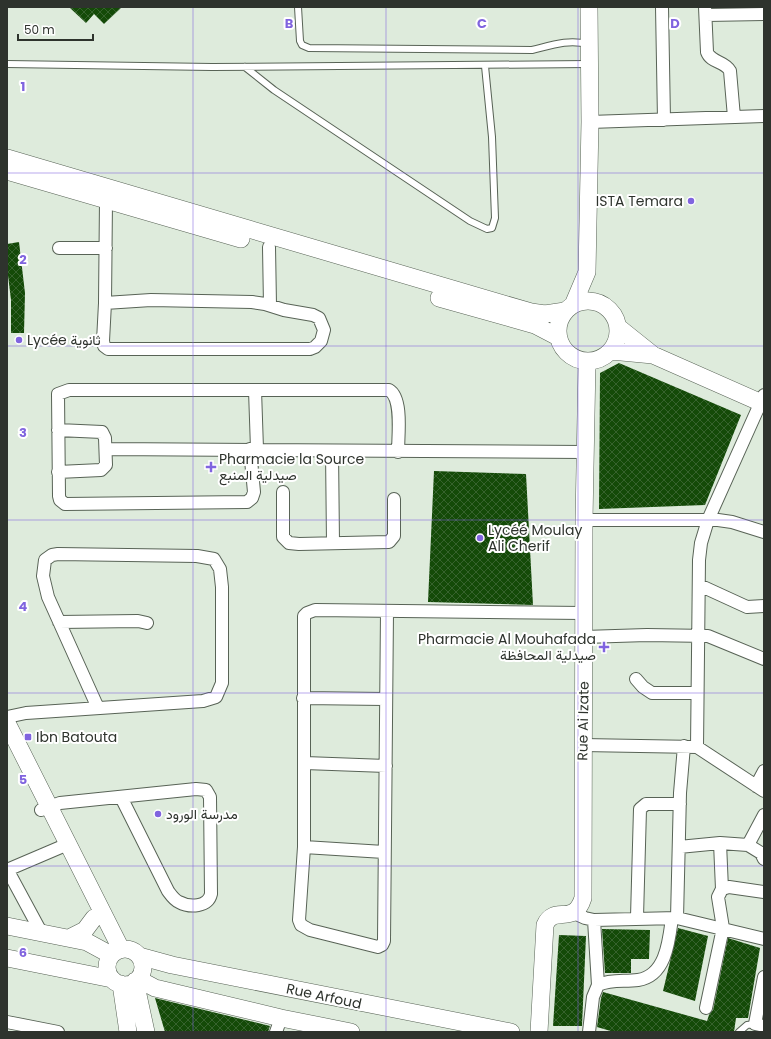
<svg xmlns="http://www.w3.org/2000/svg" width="771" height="1039" font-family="Poppins,Vazirmatn,sans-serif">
<defs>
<pattern id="building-cross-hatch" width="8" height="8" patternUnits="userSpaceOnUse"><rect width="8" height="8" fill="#144a08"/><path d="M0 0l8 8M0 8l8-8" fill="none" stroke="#36622d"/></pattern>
</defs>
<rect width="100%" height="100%" fill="#deebdc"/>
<path fill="url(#building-cross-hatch)" d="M69,7H122L104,24L94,14L86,23Z
M19,242L25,293L24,333H11V300L7,267V244Z
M619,363L741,415L705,505L599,509L600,373Z
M434,471L526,474L533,605L428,602Z
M678,928L708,936L695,1001L663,991Z
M602,929L650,930L649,959H631V973H605Z
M559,935L586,936L582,1026H553Z
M728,938L760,948L748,1018H736L734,1032H614L597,1027L601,998L603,992L707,1021L709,1015L713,1010Z
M155,998L270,1026L268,1032H165Z"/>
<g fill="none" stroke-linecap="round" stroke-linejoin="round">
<g stroke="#586356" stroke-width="8">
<path id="lane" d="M298,7L300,41L302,45L309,48L532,50C552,45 568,39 588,44
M7,64L212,67L588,64
M245,67L274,90L470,221L487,229L492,228L495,218L492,137L485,66
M739,1032L747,1025L755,1024"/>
</g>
<g stroke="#586356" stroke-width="14">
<path id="street" d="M662,7L664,120
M705,7L707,52C711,63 725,61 730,71L734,117
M706,15L764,14
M590,122L764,116
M269,247L270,305
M59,248H106
M105,303L151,300L252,302L265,304L284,310L313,315L319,318L324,330L321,341L315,347L310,349H108L104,346L103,341L105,303L106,200
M255,390L257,449
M106,449L585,452
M250,449L254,492L252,498L247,502L65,504L60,500L59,496L58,394L69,390H389C403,398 398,436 398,452
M332,451L333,543
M58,472L101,470L106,465L105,438L102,432L58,430
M283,492V537L289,543L299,544L389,542L394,536V499
M584,520H718L732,522L764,532
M699,585L747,607L764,606
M387,612L384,941L382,945L378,947L310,930L301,925L299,920L304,847V616L307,613L315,610L584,613
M59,622L138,621L147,623
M584,637L647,635L708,636L764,659
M636,679L643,687L652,693H697
M303,698L385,699
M7,717L26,713L203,701L216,697L222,683V587L220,569L214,559L197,556L58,554L52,555L45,560L43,576L48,597L98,708
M583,745L697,747L764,791
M697,747L699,560L701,543L708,520L764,395
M305,763L386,766
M756,786L764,771
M41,810L60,803L196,789L206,790L210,797L211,894C208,907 190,908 179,902C174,900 171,895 168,891L121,797
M764,815L748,845L761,853L764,859
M720,843L722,889
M304,847L384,852
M679,847L720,843L748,845
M7,869L41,932
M7,870L68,844
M574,913L585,918L594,920L677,918L764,939
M637,917L640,809L646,804H680
M677,918L680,793L684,746
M594,920L598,985
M764,977L755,1024L764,1026
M706,1008L723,928L718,897L722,889L729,887L764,892
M7,1022L58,1032
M276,1032L281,1018
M589,1032L593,997L598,985C612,979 624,982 638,980C666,976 669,941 672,918"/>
</g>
<g stroke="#586356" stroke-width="18">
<path id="secondary" d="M7,158L531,312L545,314L565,311
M7,171L241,239
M439,298L535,325L558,337
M558 331a30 30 0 1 1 60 0a30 30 0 1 1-60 0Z
M573,305L587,272L590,122L589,7
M618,327L653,355L764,404
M611,351L653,355
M7,723L121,949
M7,926L87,942L111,955
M69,938L85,930L94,918
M107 967a18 18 0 1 1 36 0a18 18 0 1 1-36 0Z
M139,956L172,965L511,1032
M7,958L112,979
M138,979L155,988L281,1018L351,1032
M135,981L146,1032
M121,984L128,1032
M539,1032L545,925C554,904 574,927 583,898L584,520L587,362"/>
</g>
<use href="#lane" stroke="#fff" stroke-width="6"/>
<use href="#street" stroke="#fff" stroke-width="12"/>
<use href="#secondary" stroke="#fff" stroke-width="17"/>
</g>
<path fill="none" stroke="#8064df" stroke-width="1" stroke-opacity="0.55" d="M193,7V1032M386,7V1032M578,7V1032M7,173H764M7,346H764M7,520H764M7,693H764M7,866H764"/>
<g fill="#8064df" stroke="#fff" stroke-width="1.5">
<circle cx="691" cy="201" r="4"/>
<circle cx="19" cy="340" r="4"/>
<path d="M209 461h4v4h4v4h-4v4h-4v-4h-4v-4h4z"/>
<circle cx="480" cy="538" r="4"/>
<path d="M602 641h4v4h4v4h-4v4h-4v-4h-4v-4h4z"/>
<rect x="24" y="733" width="8" height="8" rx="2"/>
<circle cx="158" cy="814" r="4"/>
</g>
<g text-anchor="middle" stroke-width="4" stroke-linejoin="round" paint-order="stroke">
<g font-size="14" fill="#2e332d" stroke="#fff" text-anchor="start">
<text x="683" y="206" text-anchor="end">ISTA Temara</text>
<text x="27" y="345">Lycée ثانوية</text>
<text x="219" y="464">Pharmacie la Source<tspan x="219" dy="16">صيدلية المنبع</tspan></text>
<text x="488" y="535">Lycéé Moulay<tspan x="488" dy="16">Ali Cherif</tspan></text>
<text x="596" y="644" text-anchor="end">Pharmacie Al Mouhafada<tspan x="596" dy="16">صيدلية المحافظة</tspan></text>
<text x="36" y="742">Ibn Batouta</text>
<text x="166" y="819">مدرسة الورود</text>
</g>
<g font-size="14" fill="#2e332d" stroke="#fff">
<text transform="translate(583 721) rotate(-89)" y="5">Rue Ai Izate</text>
<text transform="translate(324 996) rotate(12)" y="5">Rue Arfoud</text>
</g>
</g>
<g font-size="13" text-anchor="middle" font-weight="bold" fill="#8064df" stroke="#fff" stroke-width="4" stroke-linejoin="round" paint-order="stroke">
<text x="289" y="28">B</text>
<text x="482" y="28">C</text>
<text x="675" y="28">D</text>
<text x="23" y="91">1</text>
<text x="23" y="264">2</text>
<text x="23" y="437">3</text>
<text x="23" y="611">4</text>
<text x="23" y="784">5</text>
<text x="23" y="957">6</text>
</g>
<rect width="771" height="1039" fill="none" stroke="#2e332d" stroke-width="16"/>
<path d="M18 34v6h75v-6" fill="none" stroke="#2e332d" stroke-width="2"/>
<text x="24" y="34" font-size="12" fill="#2e332d" stroke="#ffffff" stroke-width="3" paint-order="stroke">50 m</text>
</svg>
